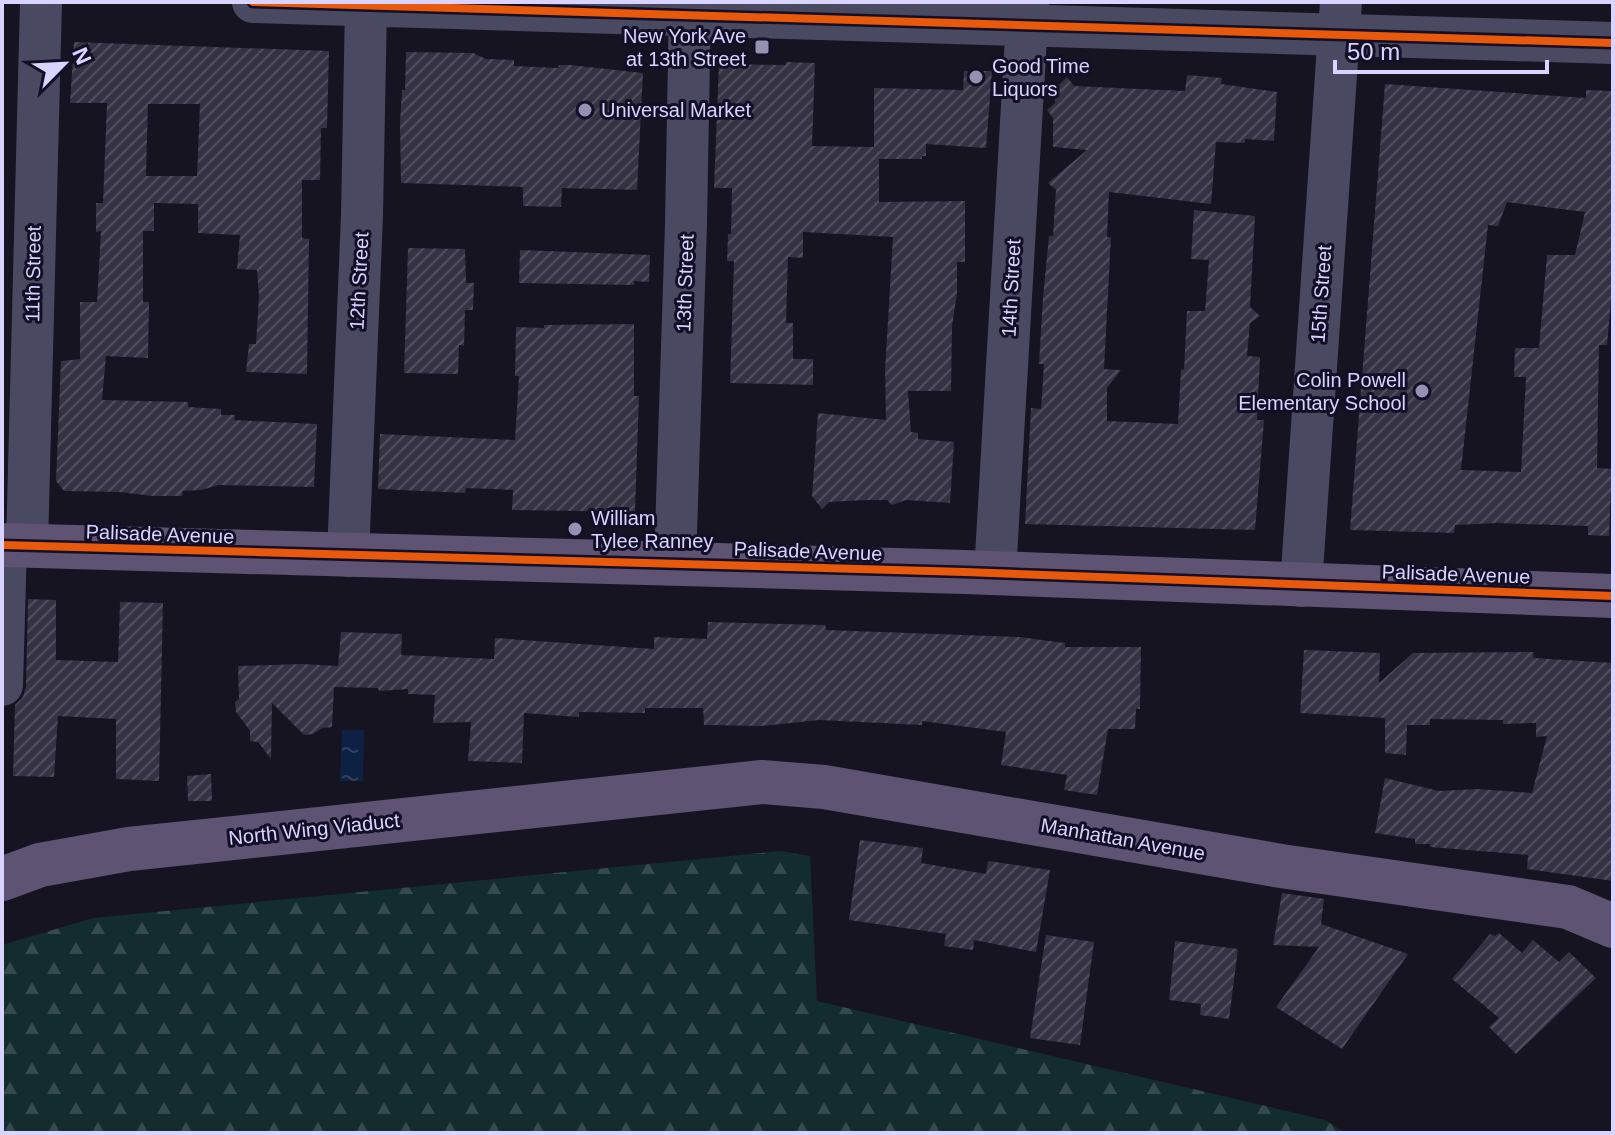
<svg xmlns="http://www.w3.org/2000/svg" width="1615" height="1135" font-family="Helvetica,sans-serif">
<defs>
<pattern id="forest-firs" width="22" height="20" patternUnits="userSpaceOnUse" patternTransform="scale(2)"><rect width="22" height="20" fill="#132c2d"/><path d="M5 1l3.5 6h-7zM16 11l3.5 6h-7z" fill="#354a4c"/></pattern>
<pattern id="water-ripples" width="26" height="14" patternUnits="userSpaceOnUse" patternTransform="scale(2)"><rect width="26" height="14" fill="#0d2144"/><path d="M2 4q2-2 4 0t4 0M15 11q2-2 4 0t4 0" fill="none" stroke="#304060"/></pattern>
<pattern id="building-hatch" width="6" height="6" patternUnits="userSpaceOnUse" patternTransform="scale(2)"><rect width="6" height="6" fill="#343243"/><path d="M-1 1l2-2M0 6l6-6M5 7l2-2" fill="none" stroke="#514f5f"/></pattern>
</defs>
<rect width="100%" height="100%" fill="#161421"/>
<path fill="url(#forest-firs)" d="M781,851L810,856L817,1001L1325,1120L1346,1133H2V945L93,918Z"/>
<path fill="url(#water-ripples)" d="M342,730H364L363,781H340Z"/>
<path fill="url(#building-hatch)" fill-rule="evenodd" d="M74,42L329,51L327,128H321L320,180H302V238L309,239L307,374L246,372L249,344H256L259,296L257,270L237,269L240,235L198,233V204L154,203V231H143V302H149L148,358L106,356L102,400L188,402V407L221,409V415H235L234,420L317,424L314,487L219,485L201,490L183,491L182,496H153L119,492L64,491L56,481L61,361L80,359V302H97L101,231L96,232V203H103L107,103H70ZM148,104H200L197,176H146Z
M406,52L473,53L486,59L514,60V66L558,68L559,65H570L643,73L637,190L562,188L561,207L523,206V187L401,183L400,124L402,90H405Z
M786,62L815,63L812,146L874,147V88L963,90L964,71H992L986,148L926,144V156H922V159H879V202L965,201V262H957V293L952,326L951,391H908L911,432L918,433V439L954,442L950,503L906,500L892,505L887,500H866L829,502L822,509L812,496L818,413L886,420L885,370L893,237L803,232V258L788,257L786,323H793V359H813V385L730,383L734,261H727L728,234H731L732,188H714L719,64L786,65Z
M1187,75L1222,78L1221,84L1277,92L1274,141L1245,139V143L1216,142L1211,204L1109,192L1107,237H1111L1104,369L1121,370L1107,388V421L1178,424L1181,369L1184,370L1187,311H1205L1209,260L1191,259L1194,210L1255,216L1250,307L1260,316L1250,323L1247,356L1260,357L1257,420H1264L1255,530L1025,524L1031,408L1041,409L1044,364H1039L1043,297L1049,236H1053L1056,190L1048,183L1087,150L1053,147V118L1047,110L1055,103V89L1067,77L1074,86L1185,91Z
M1385,84L1586,98V90L1613,91V278L1607,345H1599L1597,468L1612,469L1609,536L1588,535V526L1497,523L1455,525L1454,533L1350,530ZM1507,202L1585,212L1575,255H1547L1539,348H1515L1514,377H1526L1521,472L1461,470L1488,225L1498,226Z
M408,248L465,249L466,283H474L473,310H465L464,346L459,345L458,374L404,373Z
M520,250L650,255L649,282L634,281V285L519,283Z
M634,324V396H639L635,512L512,510L513,490L466,488L465,493L378,489L380,434L515,440L519,376H515L516,327L544,328V325Z
M28,599L56,600V660L118,662L120,602L163,603L159,781L116,779V719L58,716L54,777L13,776L15,705L23,697L26,686Z
M708,622L825,625L826,630L1019,637L1065,643V647H1141L1140,709H1136L1135,729H1108L1097,795L1064,790L1067,775L1001,765L1006,732L922,721V725L819,720L761,726L704,725L703,708H645V713L579,712V717L524,713L522,763L468,761L471,722L433,723L435,695L408,694V689L379,691L378,688L334,687L332,727L322,728L313,734L304,735L272,703L271,759L258,742L250,741V731L236,712L235,702L239,699L238,666L302,664L338,666L341,632L402,634L401,655L494,659L495,638L654,649V637L707,639Z
M1304,650L1380,653L1379,683L1413,653L1533,652L1534,658L1613,663V881L1527,869L1528,855L1430,847V844H1415V839L1375,833L1385,778L1439,791L1477,789L1532,793L1547,736L1536,737V723L1503,724V720L1430,719V725H1407L1406,755L1385,753V718L1300,713Z
M211,774L212,801H188L187,776Z
M860,840L923,848L921,863L986,874L988,861L1050,870L1036,952L974,940L973,950L944,946L946,934L849,920Z
M1282,893L1324,899L1321,924L1408,954L1342,1049L1276,1007L1319,947L1273,945Z
M1499,933L1522,953L1533,940L1559,962L1569,952L1596,978L1516,1054L1489,1027L1499,1018L1452,979L1490,934L1495,936Z
M1046,935L1094,942L1080,1045L1030,1038Z
M1175,941L1238,949L1229,1019L1200,1015L1201,1004L1169,1000Z"/>
<g fill="none" stroke-linecap="round" stroke-linejoin="round">
<path stroke="#4a4962" stroke-width="42" d="M253,2L1613,43
M27,546L41,2
M348,556L362,215L366,6
M675,563L686,224L690,2
M995,574L1028,2
M1301,586L1341,2
M2,685L6,545"/>
<path stroke="#5e5373" stroke-width="44" d="M2,545L965,572L1613,596
M2,879L40,865L129,849L762,782L824,787L1281,866L1568,907L1613,926"/>
<g stroke="#130f26" stroke-width="13">
<path id="cycleway" d="M253,2L1613,43
M2,545L965,572L1613,596"/>
</g>
<use href="#cycleway" stroke="#e8590c" stroke-width="8"/>
</g>
<g fill="#9591b1" stroke="#130f26" stroke-width="3">
<rect x="754" y="39" width="16" height="16" rx="4"/>
<circle cx="976" cy="77" r="8"/>
<circle cx="585" cy="110" r="8"/>
<circle cx="1422" cy="391" r="8"/>
<circle cx="575" cy="529" r="8"/>
</g>
<g text-anchor="middle" stroke-width="6" stroke-linejoin="round" paint-order="stroke">
<g font-size="20" fill="#d9d4ff" stroke="#130f26" text-anchor="start">
<text x="746" y="43" text-anchor="end">New York Ave<tspan x="746" dy="23">at 13th Street</tspan></text>
<text x="992" y="73">Good Time<tspan x="992" dy="23">Liquors</tspan></text>
<text x="601" y="117">Universal Market</text>
<text x="1406" y="387" text-anchor="end">Colin Powell<tspan x="1406" dy="23">Elementary School</tspan></text>
<text x="591" y="525">William<tspan x="591" dy="23">Tylee Ranney</tspan></text>
</g>
<g font-size="20" fill="#d9d4ff" stroke="#130f26">
<text transform="translate(33 274) rotate(-89)" y="7">11th Street</text>
<text transform="translate(359 281) rotate(-87)" y="7">12th Street</text>
<text transform="translate(685 283) rotate(-88)" y="7">13th Street</text>
<text transform="translate(1011 288) rotate(-87)" y="7">14th Street</text>
<text transform="translate(1321 294) rotate(-86)" y="7">15th Street</text>
<text transform="translate(160 534) rotate(2)" y="7">Palisade Avenue</text>
<text transform="translate(808 551) rotate(2)" y="7">Palisade Avenue</text>
<text transform="translate(1456 574) rotate(2)" y="7">Palisade Avenue</text>
<text transform="translate(314 829) rotate(-6)" y="7">North Wing Viaduct</text>
<text transform="translate(1123 839) rotate(10)" y="7">Manhattan Avenue</text>
</g>
</g>
<rect width="1615" height="1135" fill="none" stroke="#d9d4ff" stroke-width="8"/>
<g transform="translate(64 64) rotate(66)" stroke="#130f26" stroke-width="6" paint-order="stroke">
<path d="M0-6L14 30L0 20L-14 30Z" fill="#d9d4ff"/>
<text y="-12" font-size="22" font-weight="bold" text-anchor="middle" fill="#d9d4ff">N</text>
</g>
<path d="M1335 60v12h212v-12" fill="none" stroke="#d9d4ff" stroke-width="4"/>
<text x="1347" y="60" font-size="24" fill="#d9d4ff" stroke="#130f26" stroke-width="6" paint-order="stroke">50 m</text>
</svg>
